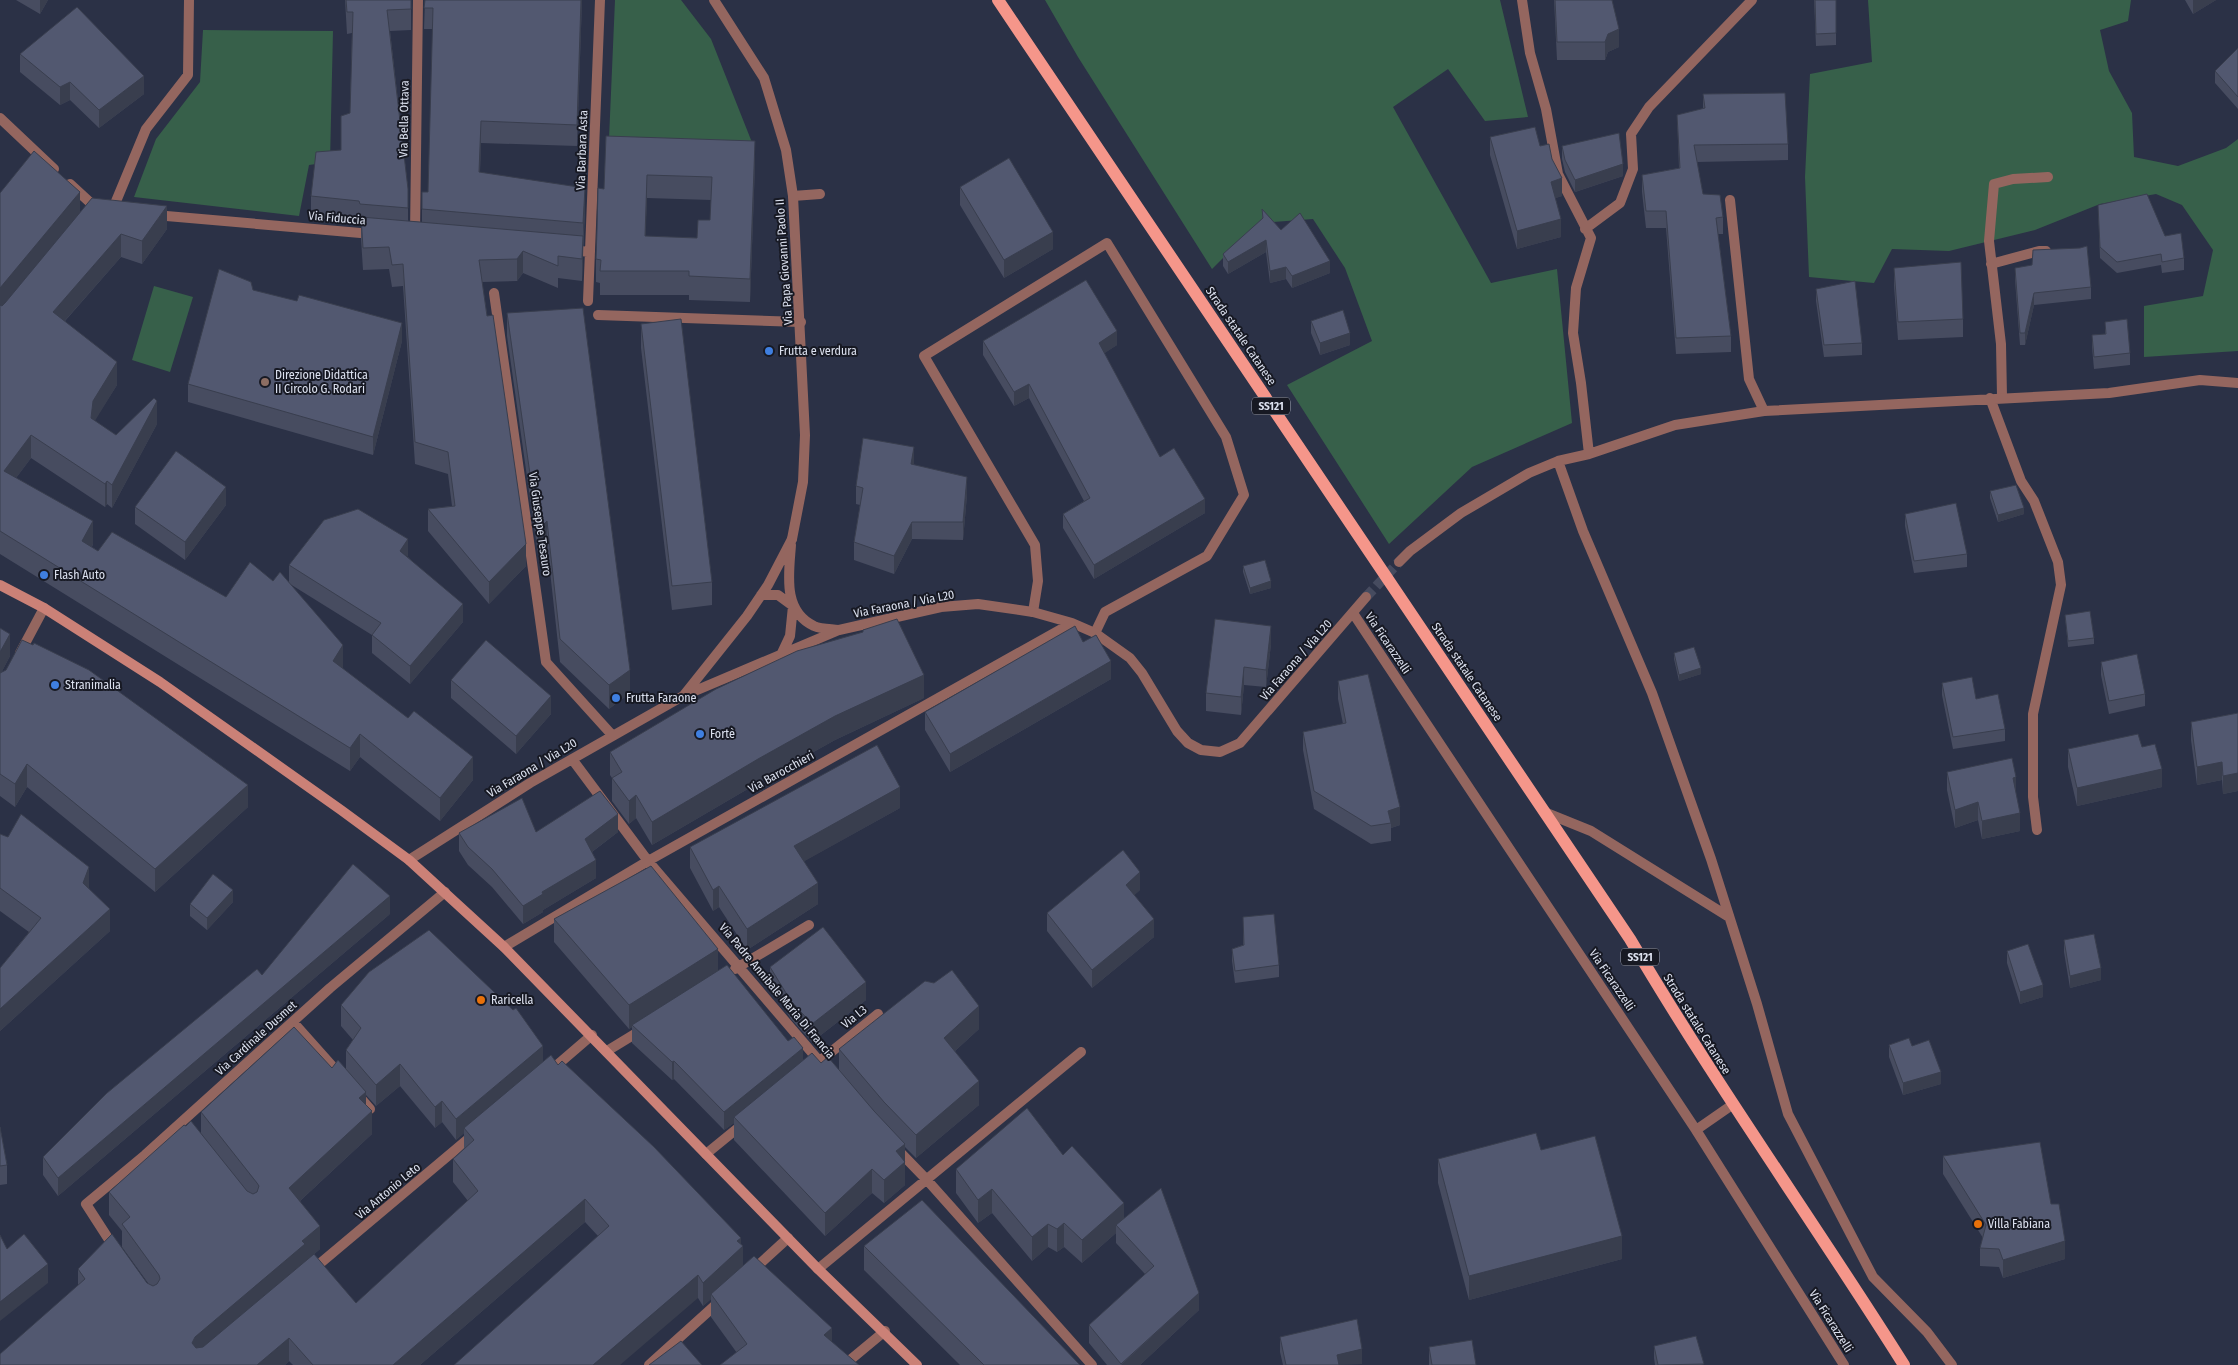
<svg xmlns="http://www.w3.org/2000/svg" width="2238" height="1365" font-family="'Fira Sans Condensed',sans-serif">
<rect width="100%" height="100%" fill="#2b3146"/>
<path fill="#37604a" d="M615,0H681L711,39L753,145L609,139Z
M1045,0H1500L1528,117L1485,121L1448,69L1393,107L1491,283L1557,269L1572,423L1472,467L1389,544L1287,385L1372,341L1345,268L1313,219L1258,223L1212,269L1078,57Z
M1868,0H2131L2128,21L2100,30L2109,71L2132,113L2134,157L2178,166L2226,148L2238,139V351L2144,357V306L2203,296L2213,250L2182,205L2156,194L2100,204L2035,230L1949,251L1892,249L1874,283L1809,277L1805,177L1810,74L1872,62Z
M203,30L333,31L330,162L309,165L299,216L134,197L156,139L200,82Z
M154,286L193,297L170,372L132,360Z"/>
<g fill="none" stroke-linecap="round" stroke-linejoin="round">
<path stroke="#464b5f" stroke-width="10" stroke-dasharray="10 5" stroke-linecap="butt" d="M1366,597L1399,562"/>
<path stroke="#94665f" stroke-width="10" d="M793,196L820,194
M1730,200L1749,379L1764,411
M1991,264L2039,251H2046
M2002,397L2001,344L1989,241L1994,184L2013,179L2048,177
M1033,612L1038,581L1035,545L924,356L1107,243L1226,437L1244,495L1207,556L1105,612L1095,633"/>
<path stroke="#94665f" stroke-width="10" d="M1522,0L1530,53L1546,109L1558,174L1591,238L1576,288L1573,333L1581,383L1589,454
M0,118L54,169
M70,184L95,207L99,208
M112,211L146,129L188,75L189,0
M155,215L372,234
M1585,229L1620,203L1633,169L1631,134L1649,107L1752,0
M415,234L418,0
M571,250L590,252
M494,293L546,662L612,735
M588,301L600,0
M598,315L801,322
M1990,398L2021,481L2034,501L2058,562L2061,585L2033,714V797L2037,830
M1558,461L1583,531L1652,693L1711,859L1757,1004L1788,1114L1873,1277L1927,1332L1952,1365
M791,545C789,573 782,611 814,626C821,629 831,629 838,630
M1399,562L1410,551L1461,513L1529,473L1558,461L1589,454L1675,425L1764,411L2109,393L2200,380L2238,383
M761,595H778L793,606L790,636L782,653
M1353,613L1696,1130L1844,1365
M20,653L44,608
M684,695L747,616L768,585L792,539
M572,759L648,861L820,1062
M1544,812L1591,831L1729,917
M409,860L530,783L683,696L839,630L941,607L978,604L1033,612L1072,623L1095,633L1130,658L1142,673L1177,731L1188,743L1201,750L1220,752L1240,743L1366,597
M504,947L648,861L1072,623
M735,969L809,925
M293,1022L342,1077
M607,1051L643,1029
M815,1065L878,1014
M549,1072L592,1035
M358,1095L370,1109
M1696,1130L1732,1105
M896,1148L927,1180L1092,1365
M706,1154L744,1123
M115,1249L86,1204L145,1155L330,988L445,892
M818,1269L1081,1052
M311,1271L474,1134
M752,1271L788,1238
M649,1365L721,1300
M844,1365L885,1331"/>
<path stroke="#94665f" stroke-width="10" d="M714,0L764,78L786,150L793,196L805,435L803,482L792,539"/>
<path stroke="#cb8177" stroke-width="10" d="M0,585L44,608L160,682L341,810L409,860L504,947L818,1269L917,1365"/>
<path stroke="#f5968a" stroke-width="12" d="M998,0L1630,939C1716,1085 1814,1222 1904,1365"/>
</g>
<path fill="#474c60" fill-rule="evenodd" d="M16,0H48L40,14Z
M345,0H411V30L390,31L408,189V221L422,222V192H428L433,29H424L425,0H582L577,146L481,143L480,172L585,209L582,281L558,278V288L523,273L517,281L482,282L526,566L489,604L428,531V509L452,506L448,474L415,464L403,286L392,287L389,269L363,270L361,239V225H360L359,222L311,218V196L341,150L350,113L352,33L347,34Z
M1554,0H1612L1619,47L1608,52L1605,60H1557Z
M1814,0H1836V45L1816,46Z
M2185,0H2216L2193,14Z
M2238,48V109L2215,83V71Z
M20,54L144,94L99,128L70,100L60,105L20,72Z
M1703,94L1788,144V160L1697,162L1703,194L1723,217V234H1718L1731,336V352L1676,354L1666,228H1646L1642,192V175L1679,168L1677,115L1703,109Z
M606,136L755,164L750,302L689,300V295H600V283L596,282V259L604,189ZM647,198L711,200L710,220L697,238L645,236Z
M1490,137L1540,146L1552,159L1562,196L1555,198L1561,237L1517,249L1490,155Z
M1562,146L1623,176L1575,192L1565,172L1562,159Z
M960,187L1053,249L1004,278L960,205Z
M0,193L80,213L167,229L142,264L121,257L65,321L117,385L94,421L116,435L157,424L112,508L107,504L105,507L31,458L16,478L93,544L92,547L98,551L226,597L273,581L289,583V565L408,557L463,622L410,684L372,653V635L290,584L343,668V669L473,780L440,821L360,757L350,771L0,554Z
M2098,205L2165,236L2184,258V270L2162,273L2161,265L2117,273L2100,258Z
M1262,209L1281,230L1330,273L1292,288L1286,279L1270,283L1266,252L1228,274L1223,266V254L1262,220Z
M1894,268L1963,319V337L1898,340L1894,286Z
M2015,268L2091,287V299L2034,305L2025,345H2020L2015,280Z
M1816,289L1862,343V355L1824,357L1816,301Z
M253,290L402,341L373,455L188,402V384Z
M507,313L630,693L609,709L560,662L547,544L538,554L507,336Z
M1311,321L1350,345L1320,355L1311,333Z
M2105,322L2130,353V365L2094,369L2092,347V335L2105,334Z
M641,324L712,582V605L672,610L641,348Z
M983,341L1117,345L1104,353L1160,457L1205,513L1094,579L1063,528V514L1084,501L1029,398L1014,406L983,355Z
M914,465L967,495L963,540L912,539L894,574L854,560V542L860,505L856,504V486Z
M1990,491L2024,514L1998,522L1990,498Z
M226,505L185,560L135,524V507Z
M1905,514L1967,554V567L1914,573L1905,526Z
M1243,566L1271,588L1250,594L1243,572Z
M2065,615L2094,638V644L2068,647Z
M0,628L10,656L1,673L248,807L155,892L27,787L15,807L0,796Z
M1083,642L1111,679L950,772L925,730V712Z
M1271,644L1266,687L1244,685L1241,715L1206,711V693Z
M1674,653L1701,674L1679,681L1674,659Z
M2101,662L2145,694V706L2109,714L2101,675Z
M451,680L551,714L516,754L451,698Z
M1338,681L1400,825L1391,828V841L1371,844L1314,809L1303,750V732L1343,724L1338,699Z
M1942,683L1976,699L2005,729V741L1953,749L1942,695Z
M924,698L835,740L758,783L652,845L636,818L629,824L612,801V778L610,775V752Z
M2238,713V791L2223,794L2222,780L2197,785L2191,740V722Z
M2142,747L2162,787L2077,806L2068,767V749Z
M1947,772L2016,795L2020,831L1982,839L1978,820L1955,828L1947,790Z
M900,808L804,861L818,904L747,950L719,907L713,911L690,868V847Z
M536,832H618L592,852L596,878L543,910V912L523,924L492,887L468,865L459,851V833Z
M0,834L89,888L110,931L0,1031V968L29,932L0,911Z
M1140,890L1134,895L1154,937L1092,988L1047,931V913Z
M233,902L207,930L190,916V904Z
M390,914L58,1196L43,1175V1157L262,975Z
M1243,917L1279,965V977L1235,983L1232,961V949L1243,945Z
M554,919L718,970L803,1060L821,1063L839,1070V1049L979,1029L955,1051L979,1105L916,1158L905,1147V1185L884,1203L872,1193L825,1236L734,1140V1123L724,1130L674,1079L672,1080L632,1043V1027L629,1029L554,942Z
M2064,940L2101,980L2070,988L2064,952Z
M2007,951L2043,997L2020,1004L2007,963Z
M770,967L866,1000L812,1042L791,1019L770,985Z
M341,1005L543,1062L558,1065L741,1244L743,1265L832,1328L737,1353L711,1317V1299L703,1306L698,1298L598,1236L585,1222L420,1365H293L289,1361L285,1365H0L78,1286V1269L148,1283L122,1247V1231L109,1215V1192L186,1126L201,1134V1112L332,1068L346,1069V1050L353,1040L341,1026ZM400,1086L435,1128L442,1122L456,1140L464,1133V1148L453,1159V1182L468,1201L356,1303L305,1262L320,1249L300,1201L372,1134L366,1105V1095L376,1106Z
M1889,1045L1912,1046L1941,1084L1903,1095L1889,1057Z
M0,1127L7,1165V1184L0,1185Z
M1541,1150L1622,1259L1469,1300L1438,1183V1159Z
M1063,1155L1124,1219L1199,1310L1140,1365H1107L1089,1343V1325L1145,1274L1116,1243V1233L1082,1263L1064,1247L1057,1252L1048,1247L1032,1261L992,1213L978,1223L956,1193V1169Z
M1943,1156L2051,1204L2065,1259L2003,1278L1999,1267L1980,1266V1248L1983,1238L1943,1174Z
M864,1246L1080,1365H960L864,1270Z
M1280,1337L1362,1364L1283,1365L1280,1352Z
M1654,1346L1704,1365H1655L1654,1358Z
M1429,1347L1476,1365H1429Z"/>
<path fill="#393e4e" d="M40,0H48L40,14Z
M581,0H582L577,146V125Z
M2193,0H2216L2193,14Z
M1619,29V47L1608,52L1605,60V42L1608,34Z
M144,76V94L99,128V110Z
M70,82V100L60,105V87Z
M481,121V143L479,194V172Z
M755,141V164L750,302V279Z
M1623,164V176L1575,192V180Z
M647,175V198L645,259V236Z
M1562,178V196L1551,200V182Z
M585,188V209L583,245V223Z
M80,192V215L0,311V288Z
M167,206V229L142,264V241Z
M1561,219V237L1517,249V231Z
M1053,232V249L1004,278V260Z
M121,234V257L53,334V312Z
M583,236V258L582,281V259Z
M1266,240V252L1228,274V262Z
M523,251V273L517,281V259Z
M1330,261V273L1292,288V276Z
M1286,267V279L1270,283V271Z
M2034,293V305L2025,345V333Z
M402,323V341L373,455V437Z
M1117,331V345L1099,357V343Z
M1350,333V345L1320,355V343Z
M117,362V385L93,424L91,418L93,401Z
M1029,384V398L1014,406V392Z
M157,401V424L112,508V485Z
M31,435V458L4,494V471Z
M914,447V465L911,482V464Z
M967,477V495L963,540V522Z
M107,481V504L105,507V484Z
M226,487V505L185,560V542Z
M1205,499V513L1094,579V565Z
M2024,508V514L1998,522V515Z
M93,521V544L82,564V541Z
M547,521V544L538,554V530Z
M912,522V539L894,574V556Z
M408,539V557L400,551Z
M526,544V566L489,604V582Z
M1271,581V588L1250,594V588Z
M463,604V622L410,684V666Z
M1271,626V644L1266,687V670Z
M10,634V656L0,675V652Z
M343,645V668L333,684V661Z
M1111,661V679L950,772V754Z
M1244,667V685L1241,715V697Z
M1701,668V674L1679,681V675Z
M630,670V693L609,709V685Z
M924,675V698L835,740L758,783L652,845V822L758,759L835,716Z
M551,696V714L516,754V736Z
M360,734V757L350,771V748Z
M473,757V780L440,821V798Z
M2222,762V780L2197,785V767Z
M27,764V787L15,807V784Z
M2162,769V787L2077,806V788Z
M2238,773V791L2223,794V776Z
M2016,777V795L2013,778Z
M248,785V807L155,892V869Z
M900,787V808L794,867V846Z
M636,795V818L629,824V801Z
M1978,802V820L1955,828V810Z
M1400,807V825L1391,828V823L1388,811Z
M2020,813V831L1982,839V821Z
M618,814V832L585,857V839Z
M596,860V878L543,910V912L523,924V906L542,892Z
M89,867V889L83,883Z
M1140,872V890L1126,903V885Z
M818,883V904L747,950V929Z
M719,886V907L713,911V890Z
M233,890V902L207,930V918Z
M390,896V914L58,1196V1178Z
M110,909V931L0,1031V1009Z
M1154,919V937L1092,988V970Z
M718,949V972L632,1025V1027L629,1029V1005Z
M2101,968V980L2070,988V976Z
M866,982V1000L812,1042V1024Z
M2043,985V997L2020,1004V992Z
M979,1006V1029L944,1061V1038Z
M543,1046V1067L464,1128V1133L456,1140V1119Z
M803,1048V1066L734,1117V1123L724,1130V1112Z
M674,1061V1079L672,1080V1062Z
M400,1064V1086L376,1106V1085Z
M1941,1072V1084L1903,1095V1083Z
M979,1081V1105L916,1158V1135Z
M366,1092V1115L359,1098Z
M442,1101V1122L435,1128V1107Z
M372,1111V1134L289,1211V1188Z
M905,1144V1185L884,1203V1180L896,1151Z
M872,1169V1193L825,1236V1213Z
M992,1189V1213L978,1223V1200Z
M585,1199V1222L420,1365H393Z
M1124,1203V1226L1116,1225V1233L1082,1263V1240Z
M1064,1223V1247L1057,1252V1229Z
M1048,1224V1247L1032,1261V1237Z
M320,1226V1249L305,1262L195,1360L192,1343L195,1337L302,1241Z
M1622,1236V1259L1469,1300V1276Z
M741,1238V1249L743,1246V1269L711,1294V1299L703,1306V1283L737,1241Z
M2065,1241V1259L2003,1278V1260Z
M48,1264V1283L0,1321V1302Z
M698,1275V1298L620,1365H593Z
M1199,1293V1310L1140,1365H1121Z
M832,1328V1351L824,1335Z
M289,1338V1361L285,1365H257Z
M1362,1349V1364L1337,1365V1355Z"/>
<path fill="#525870" stroke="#393e4e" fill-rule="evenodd" d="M346,0H411V9L387,10L408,189V208L360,204L359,201L311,196L316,152L341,150V116L350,113L353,12H347Z
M425,0H581L577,125L481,121L479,172L585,188L583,223L422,209V192H428L433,8H424Z
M1555,0H1612L1619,29L1608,34L1605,42H1557Z
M1815,0H1836V33L1816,34Z
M77,7L144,76L99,110L70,82L60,87L20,54Z
M2238,48V97L2215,71Z
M1785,93L1788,144L1694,145L1703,194L1720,195L1723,217L1716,218L1731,336L1676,338L1666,211H1646L1642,175L1680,168L1677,115L1705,108L1703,94Z
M1535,127L1540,146L1549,144L1552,159L1562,178L1551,182L1561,219L1517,231L1490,137Z
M1619,133L1623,164L1575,180L1565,160L1562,146Z
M606,136L755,141L750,279L689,276V271H600L601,260L596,259L597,229L598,188L604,189ZM647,175L712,177L710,220H698L697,238L645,236Z
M34,151L80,192L0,288V193Z
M1009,158L1053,232L1004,260L960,187Z
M2147,194L2165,236L2181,233L2184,258L2162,262L2161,254L2117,262L2100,247L2098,205Z
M92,198L167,206L142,241L121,234L53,312L117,362L93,401L91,418L116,435L154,398L157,401L112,485L107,481L105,484L31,435L4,471L93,521L82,541L98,551L112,532L226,597L250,562L273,581L280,572L343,645L333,661L408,718L414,711L473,757L440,798L360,734L350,748L0,531V305L2,306L5,303Z
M1262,209L1281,230L1300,213L1330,261L1292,276L1286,267L1270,271L1266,240L1228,262L1223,254L1263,218Z
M361,217L583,236L582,259L558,256V266L523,251L517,259L479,260L487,316L493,315L526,544L489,582L428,509L455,506L448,452L415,442L403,264L392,265L389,247L363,248Z
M2087,246L2091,287L2034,293L2025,333H2020L2015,268L2032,265L2033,250L2080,248Z
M1961,262L1963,319L1898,322L1894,268Z
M219,269L251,282L253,290L297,301L299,295L402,323L373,437L188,384Z
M1086,280L1117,331L1099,343L1160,457L1174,448L1205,499L1094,565L1063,514L1090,498L1029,384L1014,392L983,341Z
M1855,281L1862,343L1824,345L1816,289Z
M583,308L630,670L609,685L560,639L547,521L538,530L507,313Z
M1343,310L1350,333L1320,343L1311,321Z
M681,319L712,582L672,586L641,324Z
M2127,319L2130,353L2094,357L2092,335L2106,334L2105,322Z
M863,438L914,447L911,464L967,477L963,522H912L894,556L854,542L863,488L856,486Z
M176,451L226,487L185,542L135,507Z
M2016,485L2024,508L1998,515L1990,491Z
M1956,503L1967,554L1914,561L1905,514Z
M358,509L408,539L400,551L463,604L410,666L372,635L381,623L289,565L324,520Z
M1265,560L1271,581L1250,588L1243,566Z
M2090,611L2094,638L2068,641L2065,615Z
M897,619L924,675L835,716L758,759L652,822L636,795L629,801L612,778L622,772L610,752L716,689L797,651L863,632V630Z
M1215,619L1271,626L1266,670L1244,667L1241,697L1206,693Z
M1075,626L1083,642L1096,635L1111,661L950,754L925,712Z
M0,628L10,634L0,652Z
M22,640L33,645L34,643L89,670L248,785L155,869L27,764L15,784L0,774V673L6,670Z
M486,640L551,696L516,736L451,680Z
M1694,647L1701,668L1679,675L1674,653Z
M2137,654L2145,694L2109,701L2101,662Z
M1368,674L1400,807L1388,811L1391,823L1371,826L1314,791L1303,732L1346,723L1338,681Z
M1972,677L1976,699L1998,694L2005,729L1953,737L1942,683Z
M2238,713V773L2223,776L2222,762L2197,767L2191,722Z
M2138,734L2142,747L2155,744L2162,769L2077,788L2068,749Z
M877,745L900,787L794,846L818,883L747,929L719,886L713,890L690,847Z
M2012,758L2016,777L2013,778L2020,813L1982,821L1978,802L1955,810L1947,772Z
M600,791L618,814L585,839L596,860L542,892L543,894L523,906L492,869L468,847L459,833L522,798L536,832Z
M21,814L89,867L83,883L110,909L0,1009V968L41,918L0,888V834L8,837Z
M1123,850L1140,872L1126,885L1154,919L1092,970L1047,913Z
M353,864L390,896L58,1178L43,1157L107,1093L257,969L262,975Z
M651,866L718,949L629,1005L554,919Z
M213,874L233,890L207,918L190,904Z
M1274,914L1279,965L1235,971L1232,949L1244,945L1243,917Z
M823,927L866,982L812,1024L791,1001L770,967Z
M429,930L513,1010L516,1008L543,1046L456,1119L442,1101L435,1107L400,1064L376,1085L346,1050L361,1028L341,1005L369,972Z
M2094,934L2101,968L2070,976L2064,940Z
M2028,944L2043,985L2020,992L2007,951Z
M727,965L788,1041L794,1037L803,1048L724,1112L674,1061L672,1062L632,1025Z
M952,970L979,1006L944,1038L979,1081L916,1135L884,1102L839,1049L925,981L934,983Z
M294,1027L332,1068L338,1060L366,1092L359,1098L372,1111L289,1188L320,1226L302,1241L305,1244L195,1337L192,1343L196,1348L203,1347L314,1254L356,1303L478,1191L453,1159L474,1140L464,1128L551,1055L558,1065L562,1061L654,1147L741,1238L737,1241L743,1246L703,1283L698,1275L593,1365H454L609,1226L585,1199L393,1365H313L289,1338L257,1365H0V1354L85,1279L78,1269L112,1234L147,1283L153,1286L157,1284L160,1279L159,1275L122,1224L130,1217L109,1192L184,1125L186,1126L191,1121L247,1191L253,1194L257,1192L259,1186L257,1183L201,1112Z
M1909,1038L1912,1046L1929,1040L1941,1072L1903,1083L1889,1045Z
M812,1053L821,1063L828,1057L874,1111L905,1144L896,1151L905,1162L884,1180L872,1169L825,1213L734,1117Z
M1027,1108L1063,1155L1072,1146L1124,1203L1082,1240L1064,1223L1057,1229L1048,1224L1032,1237L992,1189L978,1200L956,1169Z
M0,1127L7,1165L0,1166Z
M1536,1133L1541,1150L1595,1136L1622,1236L1469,1276L1438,1159Z
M2040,1142L2051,1204H2059L2065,1241L2003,1260L1999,1249L1980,1248L1986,1225L1943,1156Z
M1161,1188L1199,1293L1121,1364L1089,1325L1154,1266L1116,1225Z
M922,1200L1080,1365H984L864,1246Z
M24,1234L48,1264L0,1302V1235L7,1249Z
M754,1256L832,1328L824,1335L859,1365H720L747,1344L711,1294Z
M1357,1319L1362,1349L1337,1355L1339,1365H1286L1280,1337Z
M1696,1336L1704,1364L1658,1365L1654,1346Z
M1472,1340L1476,1365H1432L1429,1347Z
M681,1341L702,1365H649Z"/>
<g fill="#3f7fe0" stroke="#171923" stroke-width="2">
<circle cx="769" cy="351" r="5"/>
<circle cx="44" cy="575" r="5"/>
<circle cx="55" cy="685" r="5"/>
<circle cx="616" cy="698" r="5"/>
<circle cx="700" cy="734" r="5"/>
</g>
<circle fill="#8d6e63" stroke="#171923" stroke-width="2" cx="265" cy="382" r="5"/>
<g fill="#e8710a" stroke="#171923" stroke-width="2">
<circle cx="481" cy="1000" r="5"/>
<circle cx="1978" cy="1224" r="5"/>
</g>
<g text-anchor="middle" stroke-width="4" stroke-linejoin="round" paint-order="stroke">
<g fill="#171923" stroke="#a1a5b2" stroke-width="1">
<rect x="1252" y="397.5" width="38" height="17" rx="4"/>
<rect x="1621" y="948.5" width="38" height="17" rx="4"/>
</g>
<g font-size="11" font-weight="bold" fill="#dce1ef">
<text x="1271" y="410">SS121</text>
<text x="1640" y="961">SS121</text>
</g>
<g font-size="12" fill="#dce1ef" stroke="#171923">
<text transform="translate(404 119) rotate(-89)" y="4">Via Bella Ottava</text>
<text transform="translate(582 150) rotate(-88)" y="4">Via Barbara Asta</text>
<text transform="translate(337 218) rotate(5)" y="4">Via Fiduccia</text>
<text transform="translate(784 262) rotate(-94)" y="4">Via Papa Giovanni Paolo II</text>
<text transform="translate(1241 336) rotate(56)" y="4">Strada statale Catanese</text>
<text transform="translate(540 524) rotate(82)" y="4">Via Giuseppe Tesauro</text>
<text transform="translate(904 604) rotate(-11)" y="4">Via Faraona / Via L20</text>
<text transform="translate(1388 643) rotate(56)" y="4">Via Ficarazzelli</text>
<text transform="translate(1296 660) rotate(-49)" y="4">Via Faraona / Via L20</text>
<text transform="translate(1467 672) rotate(56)" y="4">Strada statale Catanese</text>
<text transform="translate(532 768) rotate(-31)" y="4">Via Faraona / Via L20</text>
<text transform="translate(781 772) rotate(-29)" y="4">Via Barocchieri</text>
<text transform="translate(1612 980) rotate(56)" y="4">Via Ficarazzelli</text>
<text transform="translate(777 991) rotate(50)" y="4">Via Padre Annibale Maria Di Francia</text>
<text transform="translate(854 1017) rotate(-39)" y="4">Via L3</text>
<text transform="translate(1697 1024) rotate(58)" y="4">Strada statale Catanese</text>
<text transform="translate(256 1038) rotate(-42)" y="4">Via Cardinale Dusmet</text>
<text transform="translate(388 1191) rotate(-40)" y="4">Via Antonio Leto</text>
<text transform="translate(1831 1321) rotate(58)" y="4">Via Ficarazzelli</text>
</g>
<g font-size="12" fill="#dce1ef" stroke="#171923" text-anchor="start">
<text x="779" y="355">Frutta e verdura</text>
<text x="275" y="379">Direzione Didattica<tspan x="275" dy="14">II Circolo G. Rodari</tspan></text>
<text x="54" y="579">Flash Auto</text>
<text x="65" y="689">Stranimalia</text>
<text x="626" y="702">Frutta Faraone</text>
<text x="710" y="738">Fortè</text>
<text x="491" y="1004">Raricella</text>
<text x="1988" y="1228">Villa Fabiana</text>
</g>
</g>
</svg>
